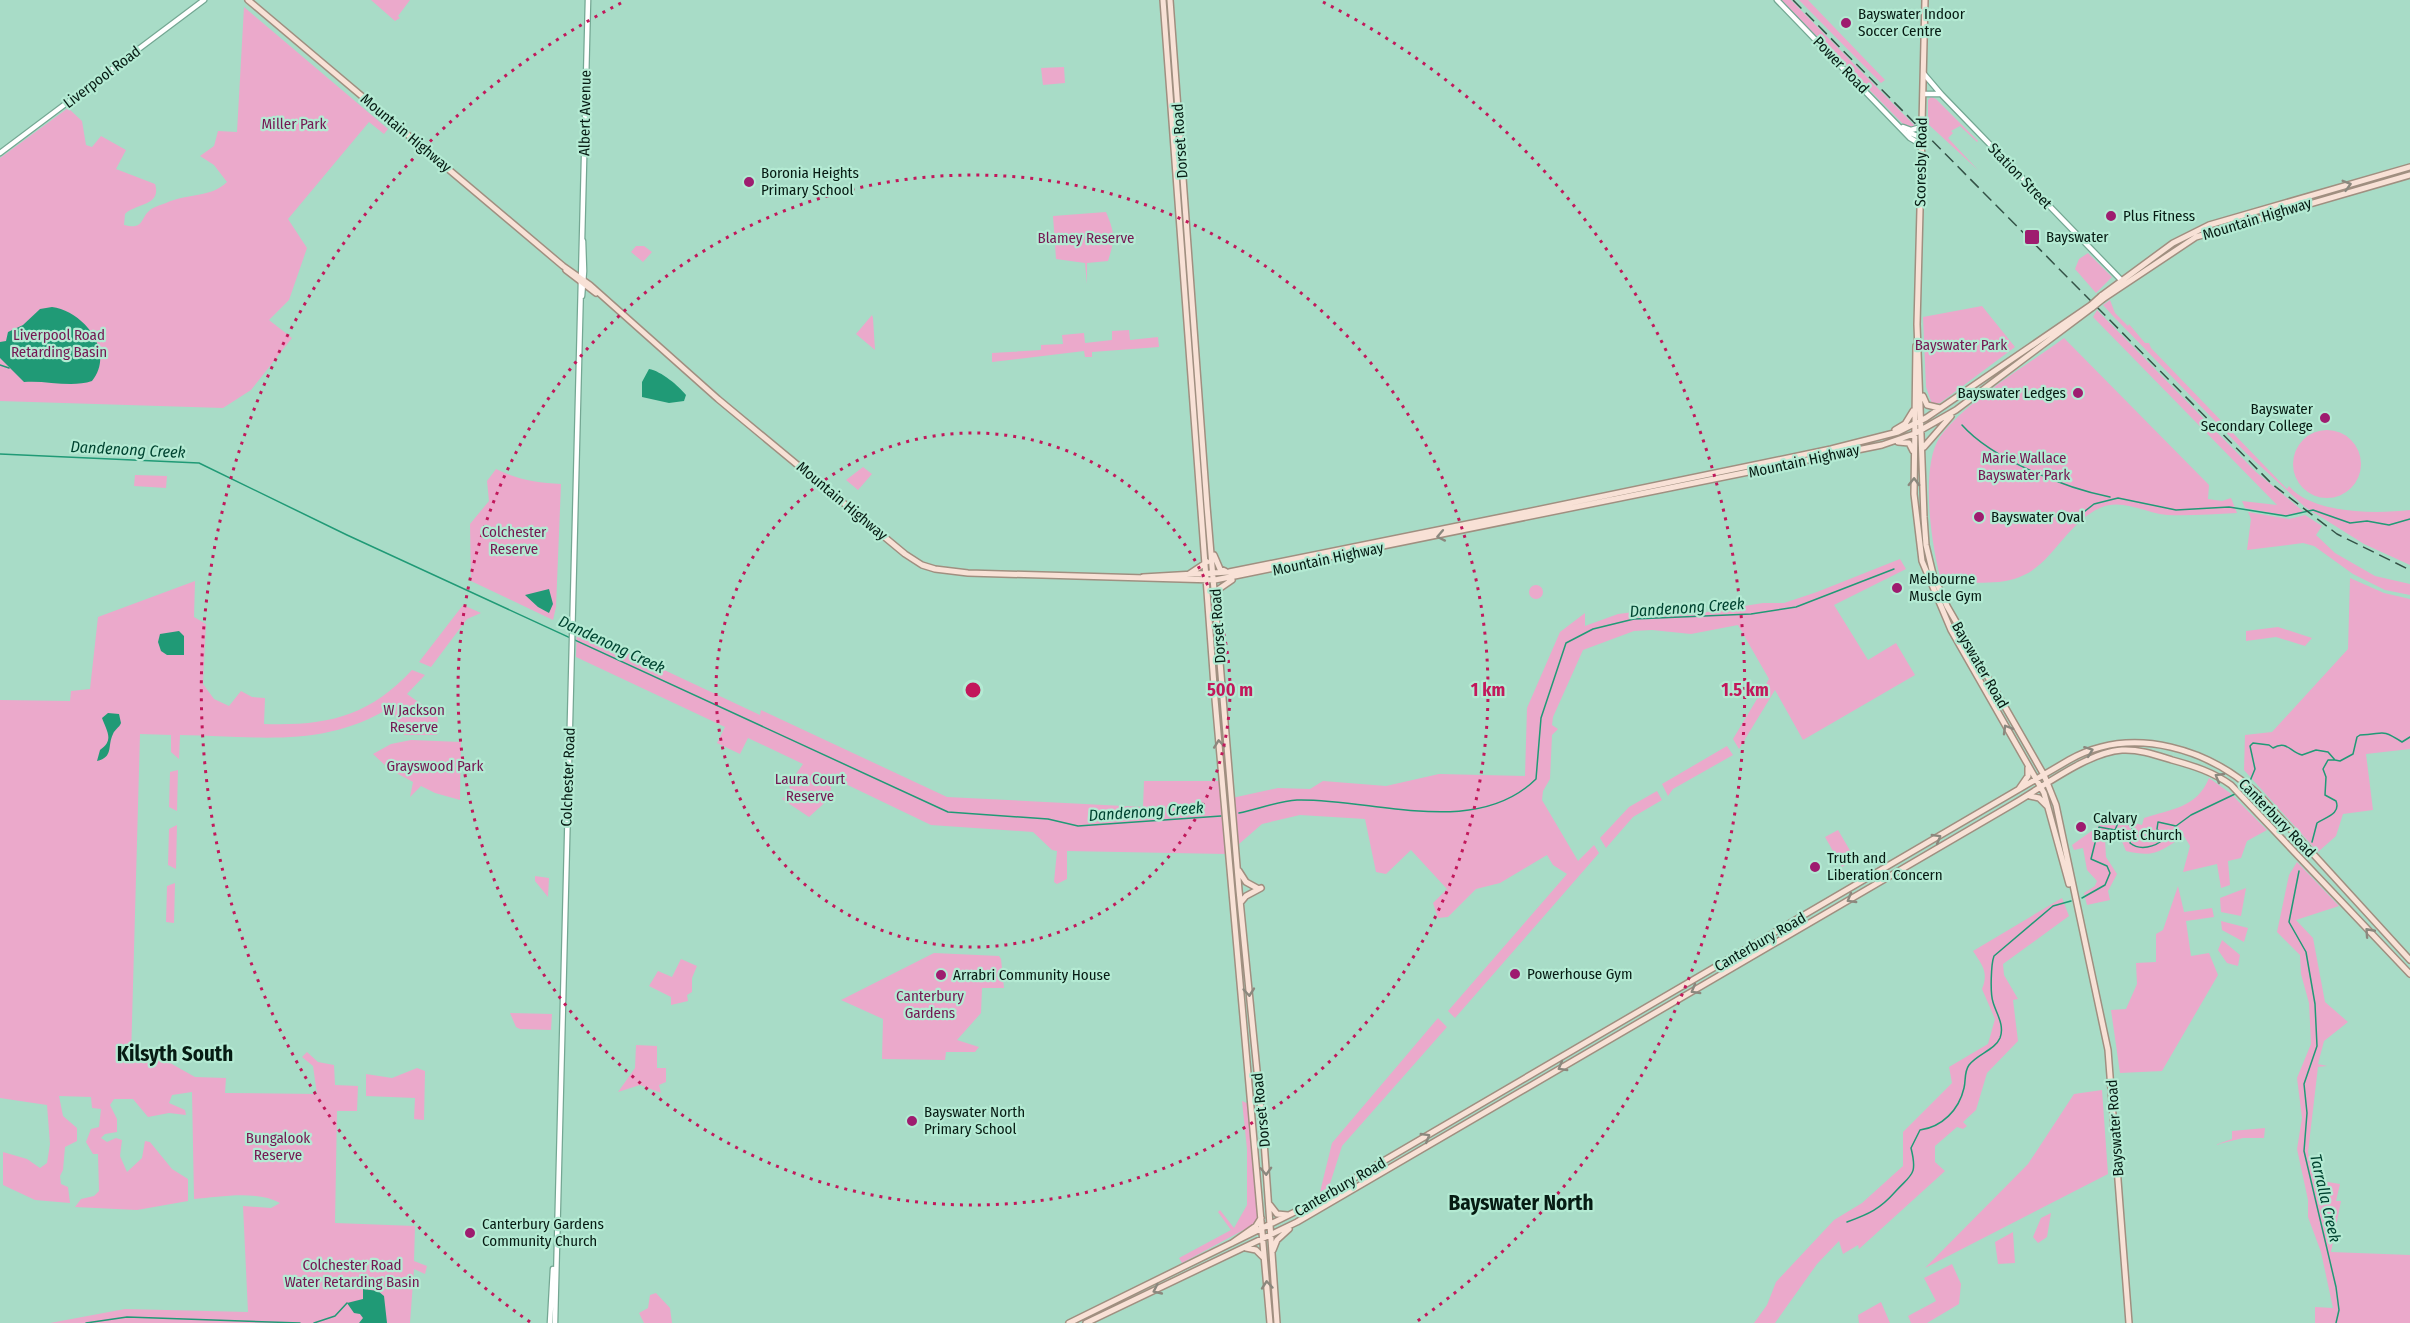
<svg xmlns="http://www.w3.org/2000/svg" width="2410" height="1323" font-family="'Fira Sans Condensed',sans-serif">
<rect width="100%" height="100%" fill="#a8dcc7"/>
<path fill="#eba9cb" d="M371,0H410L398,16L400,18L395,21Z
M1781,0H1791L1916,127L1910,129L1904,125Z
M1799,0H1808L1885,80L1881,83Z
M244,7L388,129L384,134L369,122L288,219L307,248L289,300L269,320L292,338L251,390L223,408L0,401V158L68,108L82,121L86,145L92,147L101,136L126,150L116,169L155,184C162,206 136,203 125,214L124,225C144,230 140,219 149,211C153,207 161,205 166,203C187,193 211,198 227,182L214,165L200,156L214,146L218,131L237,132Z
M1064,67L1065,83L1043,85L1041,68Z
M1931,97L1936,99L1978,141L1977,142L1960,126L1951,131L1953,133L1948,138L1978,170L1928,124V100Z
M1106,212C1115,233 1115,239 1108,261L1087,263V284L1085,263L1056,259L1053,216Z
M636,246H644L652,252L643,262L631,252Z
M2088,253L2112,277L2096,293L2075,269L2079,259Z
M2110,300L2115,313L2128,326L2129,324L2145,343H2149L2151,348L2287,489L2289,486C2312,514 2376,514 2410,510V565L2364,544L2305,507L2246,453L2113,316L2103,305Z
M1982,306L2015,347L1940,403L1932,404L1926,387L1923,317Z
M2097,310L2256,472L2304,512L2288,516L2245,508L2242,501L2277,505L2093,317Z
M872,315L873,318L875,350L856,334Z
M1129,330L1130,340L1158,337L1159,347L1092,352V357H1085L1084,351L992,362V353L1041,350V345L1063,344L1062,335L1084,333L1085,343L1112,340V331Z
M2064,338L2209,485L2208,499L2222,501L2231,498L2237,513C2214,514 2190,516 2167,515C2145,513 2122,498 2100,508C2068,522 2053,562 2024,575C1998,588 1969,579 1943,586C1932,553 1919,467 1940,437C1965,402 2029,364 2064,338Z
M2293 464a34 34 0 1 1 68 0a34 34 0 1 1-68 0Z
M863,467L872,474L858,490L846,480Z
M496,469C518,480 537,483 561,484L556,607L553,620L471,581L470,524L489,501L487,481Z
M135,475L167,476L166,488L134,486Z
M2248,512L2289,519L2305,515L2322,526L2316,535L2335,553L2375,576L2410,584V595L2385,590L2353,574L2314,546L2303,543L2247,550L2251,519Z
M1900,559L1906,569L1834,605L1868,660L1896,643L1915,675L1803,740L1775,690L1739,749L1733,739L1769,679L1738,625L1691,634L1652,630L1634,631L1583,650L1553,717L1552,725L1558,729L1552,735L1550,779L1543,791L1542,800L1578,861L1594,845L1599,853L1455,1018L1448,1011L1567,874L1553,865L1547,855L1500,883L1476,889L1448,917L1438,918L1433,903L1447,889L1411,850L1386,874L1376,872L1365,819L1300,815L1262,824L1239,844L1232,798L1278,788L1310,789L1323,781L1386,786L1439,774L1525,776L1527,708L1560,632L1585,613V626L1618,614L1634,612L1689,615L1763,603H1784L1817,592Z
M2350,578L2384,593L2410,599V749L2366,754L2373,810L2343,814L2336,836L2318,852L2244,770L2245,735L2272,732L2348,649Z
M195,581L194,617L206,624L203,684L214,699L229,706L241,691L252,697L265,698L264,724C327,726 368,717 412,670L425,675L407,694L438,716L437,735H404L391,707C324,749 255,736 180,735L179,759L171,752V735L140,734L131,1057L163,1059L195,1077L226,1078L225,1093L317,1094L313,1066L302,1057L307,1052L318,1062L334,1065L335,1085L358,1086L357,1111H337L335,1223L415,1226L414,1261L427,1266L425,1274L414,1269L410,1323H50L125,1309L248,1312L243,1206L271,1208L280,1203C256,1190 220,1197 194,1199L192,1092L172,1095L169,1103L185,1110L186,1115L169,1113L148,1117L133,1099H114L110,1105L117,1119V1132L105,1134L101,1138L107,1142L116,1138L122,1140L120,1156L127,1172L142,1158L145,1141L150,1142L172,1169L188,1179V1201L137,1210L75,1207L81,1199L94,1196L99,1191L98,1154H93L86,1142L91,1129L99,1127L101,1109L92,1108L91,1097L59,1096L63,1116L77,1128V1141L65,1147L63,1170L60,1176L61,1184L68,1187L70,1203L35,1200L3,1185V1152L27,1159L40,1168L47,1163L50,1144L47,1105L0,1098V700L70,701L71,691L90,689L98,617Z
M1529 592a7 7 0 1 1 14 0a7 7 0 1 1-14 0Z
M463,605L481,613L467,619L431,667L419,662Z
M2278,627L2312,638L2305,646L2276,637L2246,641V631Z
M577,629L760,715L761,710L947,797L1143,807L1144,781H1219L1226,854L1067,851V879L1057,884L1054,882L1057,851L1052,850L1033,832L931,825L831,777V797L809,817L782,799L790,792L789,784L803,764L748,738L740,754L717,743L725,727L576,657Z
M411,740L461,742L460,800L435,793L421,786L410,797L413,782L389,769L373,754L391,744Z
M1727,746L1733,755L1673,789L1668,796L1662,784Z
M178,770L177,811L169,807L170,772Z
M2209,778L2230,793L2267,830L2247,841L2241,858L2228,861L2230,885L2221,888L2217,864L2183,872L2190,846L2184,836C2160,851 2156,858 2126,851L2121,839H2105L2106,857L2117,874L2108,891L2110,900L2087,905L2084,893L2095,886L2097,881L2087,870L2083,848L2074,850L2072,845L2100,825L2117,818L2142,825L2144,818C2171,809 2197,808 2209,778Z
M1657,791L1662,800L1633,817L1606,848L1600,838L1629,807Z
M177,825L176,869L168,865L169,829Z
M1838,830L1855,859L1842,867L1825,837Z
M2297,862L2339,906L2296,920L2313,938L2325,1002L2348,1022L2324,1041L2318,1064L2327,1066L2318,1067L2308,1152L2315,1180L2340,1184L2336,1201H2341L2331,1252L2410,1255V1323H2315V1307L2333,1308L2321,1252L2308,1217V1200L2297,1149L2302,1118L2297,1078L2311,1044L2309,1003L2301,974L2300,955L2277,932L2289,875Z
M535,876L549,878L548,897L535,881Z
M175,883L174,923L166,922L167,886Z
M2178,886L2184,912L2212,908L2214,917L2186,921L2191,956L2209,953L2218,975L2162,1071L2120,1073L2111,1010L2126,1009L2137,984L2136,963L2156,962V934L2163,930Z
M2246,888L2241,916L2221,912L2220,898Z
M2062,898L2069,916L2003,964L2004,975L2018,999L2013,1000L2018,1041L1987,1073L1976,1110L1963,1122L1967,1126L1963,1129L1957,1127L1935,1146V1162L1945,1171L1859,1249L1858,1245L1843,1254L1839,1241L1817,1264L1775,1323H1754L1767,1305L1776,1282L1834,1220L1862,1203L1903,1166V1132L1952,1083L1949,1067L1988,1044L1995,1019L1982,989C1989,972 1982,965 1973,951Z
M2221,921L2248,928L2244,942L2222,930Z
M2222,940L2240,955L2238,966L2227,963L2218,950Z
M934,953L999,956L1001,959L1004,988H982L981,1013L957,1040L979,1047L975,1052H946L945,1060L882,1059L883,1019L841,1000Z
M681,959L697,966L692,978V992L687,995L688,1001L671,1005V997L649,986L658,971L672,977Z
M510,1013L552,1014L551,1030L520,1029L516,1027Z
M1438,1018L1447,1027L1342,1146L1329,1187L1320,1192L1332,1143Z
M636,1045L657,1046V1068H666V1082L659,1085L661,1093L640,1085L618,1092L635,1068Z
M417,1068L425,1071L424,1120L414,1119L415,1098L366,1096V1074L392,1078Z
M2102,1090L2108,1174L1925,1268L2028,1164L2074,1094Z
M1242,1101L1249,1104L1258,1220L1251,1226L1182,1263L1179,1258L1231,1230L1218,1212L1220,1210L1234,1228L1247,1205V1149Z
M2265,1128L2264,1138H2243L2215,1145L2232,1139V1131Z
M2051,1213L2047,1237L2038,1243L2033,1237L2041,1218Z
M2013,1232L2015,1263L1998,1264L1995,1242Z
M1952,1264L1961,1284L1959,1304L1927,1323H1911L1908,1316L1936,1301L1924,1278Z
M656,1293L670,1308L672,1323H644L639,1313L648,1308L650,1295Z
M1881,1302L1890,1323H1859L1858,1315Z"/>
<path fill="#209a76" d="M52,307C83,311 116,351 92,381C71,388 46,380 24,382L0,358V342L6,341L8,332L23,325L40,309Z
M649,369C661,371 679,386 686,395L684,401L669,403L642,397V382Z
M549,589L553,604L549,613L538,607L525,595Z
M179,631L184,636V655H167L161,651L158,642L160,634Z
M108,713L119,714L121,723C119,728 115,729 113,734C107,746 114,757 97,761L100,750C115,740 106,730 102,718Z
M363,1289L378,1291L384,1296L387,1323H359L363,1318L360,1314L354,1313L347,1303L363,1299Z"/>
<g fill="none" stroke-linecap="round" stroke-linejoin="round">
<path stroke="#209a76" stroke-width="1.5" d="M0,365L9,368
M1962,425C1992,459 2065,488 2110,497
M0,454L199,463L347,535L948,812L1048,819L1078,826L1221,816
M2080,515L2094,504L2118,498L2176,510L2229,507L2286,516L2313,510L2350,523L2367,521L2389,525L2410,519
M2250,781L2255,769L2250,746L2253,743L2269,745L2273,748C2287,740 2290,752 2302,755L2316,750L2328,752L2335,760L2340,761L2353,754L2357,737L2360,735C2384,735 2379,727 2402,742L2410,737
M1239,813C1258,809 1279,801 1297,800C1373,798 1475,839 1536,779L1541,718L1566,643L1593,629L1634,619L1751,614L1796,607L1894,569
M2312,842L2317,823C2326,817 2341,814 2336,801L2325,795L2326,777L2323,769L2328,760H2335
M2299,871L2289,922L2306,952L2315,1004L2317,1046L2304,1084L2307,1113L2304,1151L2336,1287L2339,1310L2336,1323
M2082,898L2105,885L2110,873L2107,866L2091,859L2099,827L2115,830L2118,823H2127L2132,827L2130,843C2140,851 2155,847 2164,839L2157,829L2158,822L2176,826L2191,815L2235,794
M1847,1222C1869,1214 1880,1209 1895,1192C1911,1174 1918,1176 1911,1148L1920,1130C1942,1127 1959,1110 1964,1088C1966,1080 1964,1072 1969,1065C1977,1054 1995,1050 2000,1038C2005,1025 1996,1013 1993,1002C1990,993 1991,964 1994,956L2053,906L2071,901
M86,1323L127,1317L300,1323
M314,1323L335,1316L347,1303"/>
<g stroke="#74a793" stroke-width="7">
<path id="secondary" d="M1777,0L1910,138L1922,145
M1924,74L1941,94L2123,282
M1923,94H1941
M1903,127L1911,130L1918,128
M1908,132L1922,138
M0,153L204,0
M582,296L584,271L583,241
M550,1323L553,1269
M555,1323L588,0"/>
</g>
<g stroke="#a08f80" stroke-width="8">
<path id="primary" d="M248,0L563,266L590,285L718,399L905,554L922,565L935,569L968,573L1215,580L1882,445L1914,434L1956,410L2093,307
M1163,0L1215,699L1270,1323
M1170,0L1207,506L1239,890L1264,1141L1277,1323
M1922,124L1925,0
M566,270L596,293
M2101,296L2173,243L2209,225L2410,167
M2103,299L2196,237L2410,175
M1917,324L1924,517L1926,545L1933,574L1947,606L2044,775L2056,805L2108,1050L2129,1323
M1917,325L1922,133
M1916,346L1914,494L1922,561L1951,630L2044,793L2069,884
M1923,396L1927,405L1940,408
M1895,430L1905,424L1913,411
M1898,442L1909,443L1913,451
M1924,447L1951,416
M1214,555L1220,569L1225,571
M1189,574L1207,562
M1143,577L1229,572L1517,514L1831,449L1898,432L1926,418L2091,305
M1216,591L1232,580
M2019,789L2028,776V768
M2030,796L2039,798L2047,806
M1239,871L1246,882L1257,888
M1241,902L1246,896L1261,888
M1270,1205L1277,1214L1288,1215
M1232,1243L1256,1226L1261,1218
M1246,1248L1256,1250L1264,1258
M1273,1250L1277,1240L1289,1229
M1069,1323L1303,1208L2069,760C2133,724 2212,749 2262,798L2410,960
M1086,1323L1297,1222L2015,803C2044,786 2089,752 2122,750C2139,749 2156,755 2172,760C2194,766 2213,772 2231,785L2410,974"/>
</g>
<use href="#secondary" stroke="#fff" stroke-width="4.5"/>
<use href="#primary" stroke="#f8e1d6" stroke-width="5"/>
<path stroke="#345247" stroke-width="1.5" stroke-dasharray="12 6" stroke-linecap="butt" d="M1793,0L2272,484L2337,534L2410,570"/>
<g stroke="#a08f80" stroke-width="8" stroke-linecap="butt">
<path id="primary-bridge" d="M1922,133V124
M2091,305L2101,296
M2093,307L2103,299"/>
</g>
<use href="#primary-bridge" stroke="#f8e1d6" stroke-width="5"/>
</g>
<defs><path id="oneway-chevron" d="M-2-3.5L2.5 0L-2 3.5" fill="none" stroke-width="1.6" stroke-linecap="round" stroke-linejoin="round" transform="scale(1.5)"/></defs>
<g stroke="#8b887e">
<use href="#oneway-chevron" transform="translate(2347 185) rotate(-16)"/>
<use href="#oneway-chevron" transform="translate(1914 482) rotate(-89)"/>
<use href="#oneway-chevron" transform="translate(1441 536) rotate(169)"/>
<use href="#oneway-chevron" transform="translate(2007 729) rotate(-120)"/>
<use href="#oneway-chevron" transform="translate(1219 744) rotate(-96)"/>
<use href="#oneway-chevron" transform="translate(2089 751) rotate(-21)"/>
<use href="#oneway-chevron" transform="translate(2219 777) rotate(-150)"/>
<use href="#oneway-chevron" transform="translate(1937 838) rotate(-30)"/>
<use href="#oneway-chevron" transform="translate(1851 899) rotate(150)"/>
<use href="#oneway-chevron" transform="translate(2369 932) rotate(-132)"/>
<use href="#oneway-chevron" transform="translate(1695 990) rotate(150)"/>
<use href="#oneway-chevron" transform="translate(1249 992) rotate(85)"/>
<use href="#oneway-chevron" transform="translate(1562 1067) rotate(150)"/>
<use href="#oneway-chevron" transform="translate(1426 1137) rotate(-31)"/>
<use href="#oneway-chevron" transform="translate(1266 1171) rotate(87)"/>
<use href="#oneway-chevron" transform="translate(1267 1285) rotate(-95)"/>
<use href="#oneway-chevron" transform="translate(1157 1290) rotate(155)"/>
</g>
<g fill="none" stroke="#c2185b" stroke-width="3" stroke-dasharray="3 6">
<circle cx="973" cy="690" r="257"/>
<circle cx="973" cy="690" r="515"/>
<path d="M530 1322A772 772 0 0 1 623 2M1323 2A772 772 0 0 1 1416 1322"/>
</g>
<g fill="#9e1c6f" stroke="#b4ead3" stroke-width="2">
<circle cx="1846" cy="23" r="6"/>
<circle cx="749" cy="182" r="6"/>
<circle cx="2111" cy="216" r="6"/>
<rect x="2024" y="229" width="16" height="16" rx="3"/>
<circle cx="2078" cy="393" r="6"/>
<circle cx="2325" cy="418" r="6"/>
<circle cx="1979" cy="517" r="6"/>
<circle cx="1897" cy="588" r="6"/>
<circle cx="2081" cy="827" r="6"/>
<circle cx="1815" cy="867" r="6"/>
<circle cx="1515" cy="974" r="6"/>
<circle cx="941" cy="975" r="6"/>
<circle cx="912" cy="1121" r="6"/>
<circle cx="470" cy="1233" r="6"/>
</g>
<g text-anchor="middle" stroke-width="4.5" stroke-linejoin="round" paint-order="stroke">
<g font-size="15" fill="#061b13" stroke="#b4ead3" text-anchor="start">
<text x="1858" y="19">Bayswater Indoor<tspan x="1858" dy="17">Soccer Centre</tspan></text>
<text x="761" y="178">Boronia Heights<tspan x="761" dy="17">Primary School</tspan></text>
<text x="2123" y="221">Plus Fitness</text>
<text x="2046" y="242">Bayswater</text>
<text x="2066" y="398" text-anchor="end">Bayswater Ledges</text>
<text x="2313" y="414" text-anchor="end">Bayswater<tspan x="2313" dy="17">Secondary College</tspan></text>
<text x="1991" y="522">Bayswater Oval</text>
<text x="1909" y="584">Melbourne<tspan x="1909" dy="17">Muscle Gym</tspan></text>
<text x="2093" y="823">Calvary<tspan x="2093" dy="17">Baptist Church</tspan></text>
<text x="1827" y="863">Truth and<tspan x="1827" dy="17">Liberation Concern</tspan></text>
<text x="1527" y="979">Powerhouse Gym</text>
<text x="953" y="980">Arrabri Community House</text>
<text x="924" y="1117">Bayswater North<tspan x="924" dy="17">Primary School</tspan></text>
<text x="482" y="1229">Canterbury Gardens<tspan x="482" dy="17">Community Church</tspan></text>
</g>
<g font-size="15" fill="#061b13" stroke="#b4ead3">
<text transform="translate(1841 65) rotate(46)" y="5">Power Road</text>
<text transform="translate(102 77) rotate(-37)" y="5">Liverpool Road</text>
<text transform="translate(585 113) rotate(-89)" y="5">Albert Avenue</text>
<text transform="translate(406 133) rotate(40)" y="5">Mountain Highway</text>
<text transform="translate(1180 141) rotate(-94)" y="5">Dorset Road</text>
<text transform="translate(1921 162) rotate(-89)" y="5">Scoresby Road</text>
<text transform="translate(2020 176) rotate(46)" y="5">Station Street</text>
<text transform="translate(2257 219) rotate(-17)" y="5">Mountain Highway</text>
<text transform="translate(1804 461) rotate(-12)" y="5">Mountain Highway</text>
<text transform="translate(842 501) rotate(40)" y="5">Mountain Highway</text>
<text transform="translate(1328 559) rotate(-12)" y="5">Mountain Highway</text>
<text transform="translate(1218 626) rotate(-94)" y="5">Dorset Road</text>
<text transform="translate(1980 665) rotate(60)" y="5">Bayswater Road</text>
<text transform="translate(568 777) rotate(-88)" y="5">Colchester Road</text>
<text transform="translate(2277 818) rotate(46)" y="5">Canterbury Road</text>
<text transform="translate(1760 942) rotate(-30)" y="5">Canterbury Road</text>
<text transform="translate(1261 1110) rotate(-96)" y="5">Dorset Road</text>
<text transform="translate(2115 1128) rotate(-94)" y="5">Bayswater Road</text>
<text transform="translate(1340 1187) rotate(-30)" y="5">Canterbury Road</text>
</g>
<g font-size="15" fill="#751752" stroke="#b4ead3">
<text x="294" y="129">Miller Park</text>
<text x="1086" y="243">Blamey Reserve</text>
<text x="59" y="340">Liverpool Road<tspan x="59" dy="17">Retarding Basin</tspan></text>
<text x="1961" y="350">Bayswater Park</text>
<text x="2024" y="463">Marie Wallace<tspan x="2024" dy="17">Bayswater Park</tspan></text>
<text x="514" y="537">Colchester<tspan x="514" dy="17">Reserve</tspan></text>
<text x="414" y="715">W Jackson<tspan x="414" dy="17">Reserve</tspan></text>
<text x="435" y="771">Grayswood Park</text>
<text x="810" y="784">Laura Court<tspan x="810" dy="17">Reserve</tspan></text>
<text x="930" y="1001">Canterbury<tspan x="930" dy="17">Gardens</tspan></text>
<text x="278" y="1143">Bungalook<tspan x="278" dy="17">Reserve</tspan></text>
<text x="352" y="1270">Colchester Road<tspan x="352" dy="17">Water Retarding Basin</tspan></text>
</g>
<g font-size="16" font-style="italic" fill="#004431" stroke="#b4ead3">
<text transform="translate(128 449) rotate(3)" y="6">Dandenong Creek</text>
<text transform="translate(1687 607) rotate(-4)" y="6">Dandenong Creek</text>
<text transform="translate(612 644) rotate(25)" y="6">Dandenong Creek</text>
<text transform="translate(1146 811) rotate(-4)" y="6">Dandenong Creek</text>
<text transform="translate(2326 1198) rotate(77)" y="6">Tarralla Creek</text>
</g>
<g font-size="21" font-weight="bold" fill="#061b13" stroke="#b4ead3">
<text x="175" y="1061">Kilsyth South</text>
<text x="1521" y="1210">Bayswater North</text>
</g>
</g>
<circle cx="973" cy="690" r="9" fill="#c2185b" stroke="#b4ead3" stroke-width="3"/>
<g font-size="18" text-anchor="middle" font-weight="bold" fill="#c2185b" stroke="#b4ead3" stroke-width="4.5" stroke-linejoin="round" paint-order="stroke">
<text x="1230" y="696">500 m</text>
<text x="1488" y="696">1 km</text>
<text x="1745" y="696">1.5 km</text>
</g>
</svg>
